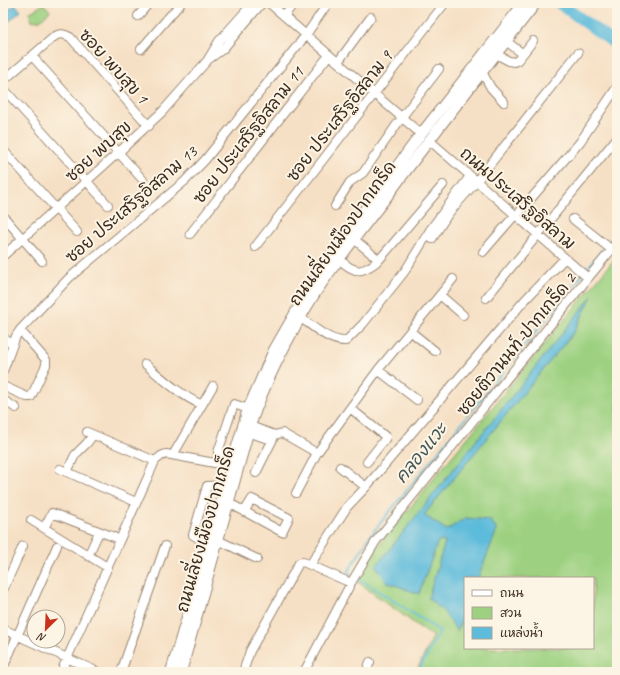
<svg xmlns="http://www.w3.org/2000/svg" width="620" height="675" font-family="Caveat,'Playpen Sans Thai',sans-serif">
<rect width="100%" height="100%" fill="#fcf5e5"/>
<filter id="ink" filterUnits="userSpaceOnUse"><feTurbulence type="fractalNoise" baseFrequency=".025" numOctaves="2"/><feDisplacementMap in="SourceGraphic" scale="8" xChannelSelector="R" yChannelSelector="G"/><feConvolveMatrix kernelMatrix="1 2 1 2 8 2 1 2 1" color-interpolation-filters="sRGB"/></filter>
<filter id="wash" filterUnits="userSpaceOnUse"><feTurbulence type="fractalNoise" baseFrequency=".012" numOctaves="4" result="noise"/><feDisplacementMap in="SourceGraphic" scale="16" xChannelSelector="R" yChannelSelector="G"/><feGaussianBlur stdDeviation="0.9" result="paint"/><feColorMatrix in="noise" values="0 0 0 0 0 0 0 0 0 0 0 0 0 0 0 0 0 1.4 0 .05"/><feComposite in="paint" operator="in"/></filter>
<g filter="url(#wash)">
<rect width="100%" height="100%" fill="#f6e0c5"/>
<path fill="#9dd181" stroke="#6c7e50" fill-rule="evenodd" d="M44,4L50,11L40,20L32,21L29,13Z
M617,256V672H416L433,637L355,580L371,555ZM465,578H593V648H465Z"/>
<path fill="#5dbbdb" stroke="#4c727c" d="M15,4L21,11L6,24L3,21V15Z
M592,296L574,332L424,515L447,530L465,518L490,520L497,530L478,578H465V610L457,631L443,611L428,598L445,542L438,541L419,594L387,582L376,566Z"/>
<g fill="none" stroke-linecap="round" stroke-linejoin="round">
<path stroke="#5dbbdb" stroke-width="2" d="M608,243L617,232
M585,271L605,247
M354,576L348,572L370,536L582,275
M358,578L440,631L418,672"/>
<path stroke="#5dbbdb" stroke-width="12" d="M559,3L617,45"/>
</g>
</g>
<g filter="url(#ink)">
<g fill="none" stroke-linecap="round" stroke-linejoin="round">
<g stroke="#988572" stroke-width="10">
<path id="minor" d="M269,3L421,134
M138,16L149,3
M284,16L294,3
M506,41L523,54
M141,49L181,3
M496,54L509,61L514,62L518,60L533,41
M32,56L143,180
M209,59L223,49L262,3
M338,62L371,17
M482,72L491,88L504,102
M3,81L55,36C61,33 64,34 70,37L149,126
M3,88L108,205
M429,140L588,278
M3,150L77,232
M335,206L350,182L363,173L402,117L439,69
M3,216L42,261
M516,216L580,142L617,87
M573,219L612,250
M190,234L329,55
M354,239L379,260
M432,239L448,214L476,182L578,53
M255,247L445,3
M483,252L515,215
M3,256L119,152L162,112L207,61L219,41L253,3
M339,259C355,274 362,274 379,260L443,185
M440,295L463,315
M486,298L617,138
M301,318C314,327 330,342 346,341L363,324L405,271L430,230L470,176
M410,331L435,351
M3,338L13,344
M145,364C163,379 180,395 202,405
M378,370L417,400
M3,371L16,336L20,330L69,278L185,181L205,160L306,35L328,3
M3,386L27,397H31L46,365V360L20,330
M3,400L16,408
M350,408L386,437L385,439L367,462
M250,426L275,435
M87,432L155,461
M249,433L272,440
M173,455L213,386
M234,457L218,452L234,404L248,409
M340,467L366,487
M60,469L136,502
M67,472L75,455L87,443L93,435
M256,473L275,435L282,433L317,453
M296,493L317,453L378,370L453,279
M229,503L282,532L289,518L252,499L244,512
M31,520L107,567
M44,528L52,513L114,537
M218,540L257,559
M208,544L193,535L207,486L225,485
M88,556L99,532
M310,565L347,507L366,487L524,301L565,258
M3,590L23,546
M3,629L98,672
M3,668L57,546
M61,672L155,461L161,456L166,454L231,466
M121,672L165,546
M243,672L250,651L299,563L303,562L351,583
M304,672L351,583L376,541L588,278L617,243
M366,672L370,662"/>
</g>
<g stroke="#988572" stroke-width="12">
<path id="major" d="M171,672L248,409L274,350L305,296L326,262L421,134L524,3
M181,672L250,426C264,384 289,335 312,298C335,262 362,229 388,195C436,130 486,67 536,3"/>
</g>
<use href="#minor" stroke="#fff" stroke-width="8"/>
<use href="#major" stroke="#fff" stroke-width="10"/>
</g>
</g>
<g text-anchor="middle" stroke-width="4" stroke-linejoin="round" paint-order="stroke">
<g font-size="17" fill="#3b2a1e" stroke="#fcf5e5">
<text transform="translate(114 66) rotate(48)" y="6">ซอย พบสุข 1</text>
<text transform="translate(339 116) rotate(-52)" y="6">ซอย ประเสริฐอิสลาม 9</text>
<text transform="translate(248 135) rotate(-52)" y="6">ซอย ประเสริฐอิสลาม 11</text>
<text transform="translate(98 151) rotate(-42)" y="6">ซอย พบสุข</text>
<text transform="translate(518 198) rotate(41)" y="6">ถนนประเสริฐอิสลาม</text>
<text transform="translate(131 204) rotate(-41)" y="6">ซอย ประเสริฐอิสลาม 13</text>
<text transform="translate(342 233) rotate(-55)" y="6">ถนนเลี่ยงเมืองปากเกร็ด</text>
<text transform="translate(516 344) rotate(-51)" y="6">ซอยติวานนท์-ปากเกร็ด 2</text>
<text transform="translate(205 529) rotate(-74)" y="6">ถนนเลี่ยงเมืองปากเกร็ด</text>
</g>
<g font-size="18" font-style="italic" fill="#455657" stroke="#fcf5e5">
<text transform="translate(421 453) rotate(-51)" y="6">คลองแวะ</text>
</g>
</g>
<rect width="620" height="675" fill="none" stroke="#fcf5e5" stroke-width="16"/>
<rect x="464" y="577" width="130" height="72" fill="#fcf5e5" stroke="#afa495"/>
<rect x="472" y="590" width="20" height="6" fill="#ffffff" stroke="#afa495"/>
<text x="500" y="597" font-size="12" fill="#3b2a1e">ถนน</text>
<rect x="472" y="607" width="20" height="12" fill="#9dd181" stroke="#afa495"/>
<text x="500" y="617" font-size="12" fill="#3b2a1e">สวน</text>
<rect x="472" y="627" width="20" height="12" fill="#5dbbdb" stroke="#afa495"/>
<text x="500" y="637" font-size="12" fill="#3b2a1e">แหล่งน้ำ</text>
<g transform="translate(46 629) rotate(204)"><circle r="19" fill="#fcf5e5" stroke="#afa495"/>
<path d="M0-3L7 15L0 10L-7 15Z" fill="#c8321e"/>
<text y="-6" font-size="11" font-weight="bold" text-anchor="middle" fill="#3b2a1e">N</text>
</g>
</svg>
